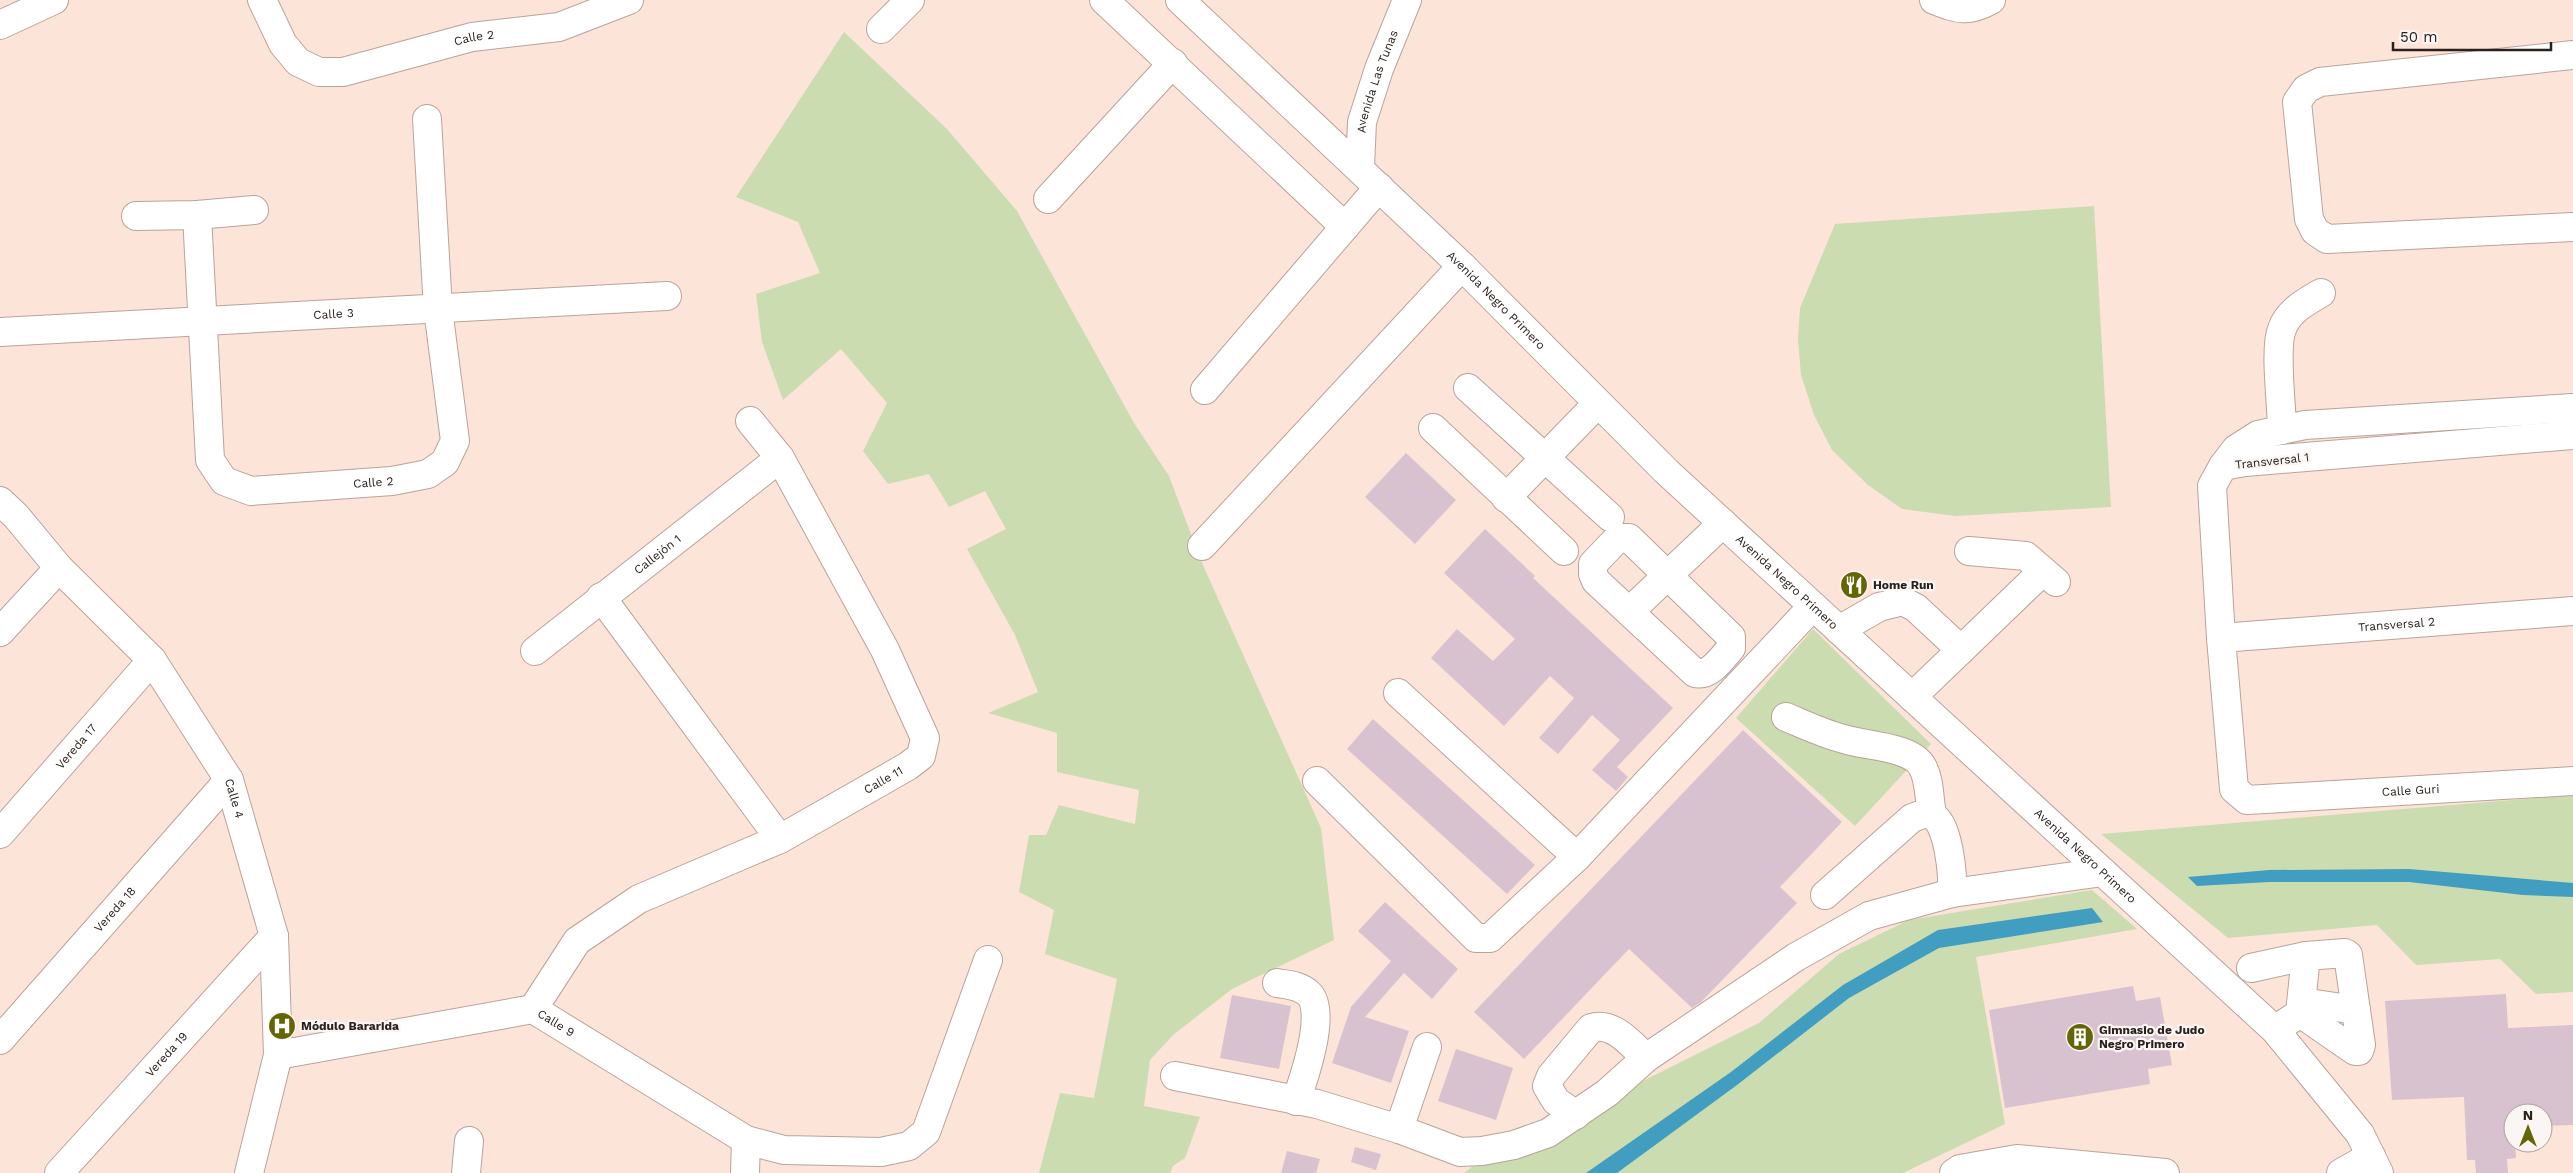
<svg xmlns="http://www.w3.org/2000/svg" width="2573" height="1173" font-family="'Work Sans',sans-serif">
<rect width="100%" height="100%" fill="#fde4d9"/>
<path fill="#cbdcb0" d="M844,32L947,129L1017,211L1134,423L1169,476L1202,563L1321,828L1334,940L1232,989L1173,1035L1150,1060L1144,1106L1200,1117L1185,1158L1173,1166L1170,1173H1039L1060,1093L1094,1098L1117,979L1045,954L1054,910L1019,892L1029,835H1046L1059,805L1135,824L1139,790L1057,772V733L988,713L1038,692L1015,635L967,549L1006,529L985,491L949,507L929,474L888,484L863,451L887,403L841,349L783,400L762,342L756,294L820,273L798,222L736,197Z
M2094,206L2111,507L1955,516L1902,509L1868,485L1832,450L1814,415L1801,375L1798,339L1800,308L1835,224Z
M1813,629L1931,744L1855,826L1736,718Z
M2573,795V992L2536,994L2500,959L2416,965L2377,925L2228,938L2101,834Z
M2092,890L2137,929L1976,957L2005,1124L1903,1173H1464L1496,1148L1613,1096L1759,1023L1839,954L1909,920Z"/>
<path fill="#429ec0" d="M2409,869L2573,883V897L2523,895L2409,882H2269L2197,886L2188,877L2269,870Z
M2092,908L2103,922L1939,948L1849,998L1737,1085L1617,1173H1586L1731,1072L1843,985L1938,930Z"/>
<path fill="#d9c2d0" d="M1406,453L1456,500L1415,544L1365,497Z
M1485,529L1535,576L1533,578L1673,708L1617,767L1628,777L1616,791L1592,770L1620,740L1592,715L1558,754L1539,738L1574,698L1550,676L1504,726L1431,658L1457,629L1493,661L1515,639L1444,573Z
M1373,719L1535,865L1507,894L1347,749Z
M1743,730L1842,822L1780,887L1797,903L1701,1002L1692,1008L1629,949L1524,1059L1474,1012Z
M1385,902L1458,969L1432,999L1404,973L1365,1017L1409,1031L1391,1083L1332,1063L1351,1007L1391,961L1358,931Z
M2133,986L2136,1001L2160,997L2172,1065L2148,1069L2150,1084L2005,1108L1989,1010Z
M2506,994L2508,1028L2573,1025V1125L2543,1126V1113H2513L2516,1158L2507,1159L2508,1173H2476L2475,1160H2467L2464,1097L2392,1100L2385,1001Z
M1232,995L1291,1006L1279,1069L1220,1058Z
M1456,1049L1513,1068L1496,1120L1438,1101Z
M1355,1147L1381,1154L1376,1170L1351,1162Z
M1287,1151L1320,1159L1316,1173H1281Z"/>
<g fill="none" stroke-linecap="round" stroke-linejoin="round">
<g stroke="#baa399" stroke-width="30">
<g id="minor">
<path id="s1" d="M262,0L283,44L298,62L319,72H343L472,37L559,27L629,0"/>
<path d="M1104,0L1345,227"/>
<path id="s2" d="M1180,0L1462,266L1667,472L2275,1030L2360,1134L2379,1173"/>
<path d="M1934,0C1958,9 1967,13 1991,0"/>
<path d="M0,25L54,0"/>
<path d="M881,29L910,0"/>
<path d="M2573,55L2320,82L2306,89L2297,102L2309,219L2315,231L2327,239L2573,227"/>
<path id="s3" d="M1360,167L1362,122L1379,69L1407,0"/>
<path d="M1048,199L1173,63"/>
<path id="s4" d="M197,215L210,460L224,481L251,491L392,481L428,474L445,462L455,441L438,309L427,119"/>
<path d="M136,216L197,215L254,210"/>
<path id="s5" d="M0,332L667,296"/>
<path d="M1468,388L1610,517"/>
<path d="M1205,390L1379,187"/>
<path d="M1433,428L1564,551"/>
<path d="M2282,430C2282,406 2274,348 2282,329C2288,311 2306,302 2321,293"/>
<path id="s6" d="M2573,435L2245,462L2223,466L2212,486L2221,638L2234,789L2247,800L2573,781"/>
<path d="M2223,466L2236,449L2258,435L2305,425L2573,408"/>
<path d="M1506,498L1598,403"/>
<path id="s7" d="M0,501L16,516L59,568L152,660L229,780L274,936L278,1055L249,1173"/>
<path d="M1623,538H1629L1731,637V648C1722,658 1710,677 1695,673L1596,581L1593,574V564L1615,541Z"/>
<path d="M1202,546L1462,266"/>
<path d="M1969,551L2026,556L2056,582"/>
<path d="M601,597L780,839"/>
<path d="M1630,611L1723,523"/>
<path d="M1839,630L1879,607L1903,601L1916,608L1961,650"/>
<path d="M0,632L59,568"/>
<path id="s8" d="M2221,638L2573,611"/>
<path id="s9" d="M535,651L780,458"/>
<path d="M1398,693L1577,857"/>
<path d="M1912,697L2043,571"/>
<path d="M1786,717C1805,725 1824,734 1844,739C1864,746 1910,746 1922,766C1930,779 1929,800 1932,815"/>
<path d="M1317,781L1476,938H1490L1577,857L1813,606"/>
<path id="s10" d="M0,834L152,660"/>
<path d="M1825,895L1912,818C1918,816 1925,812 1931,815C1949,821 1953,877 1952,893"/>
<path d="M2251,968L2306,956"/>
<path d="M1277,983C1288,985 1300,985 1309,994C1327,1012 1304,1078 1296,1101"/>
<path d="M2302,1002L2356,1010"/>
<path id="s11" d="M533,1009L577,941L639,899L780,839L908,766L921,756L925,738L885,650L780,458L750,421"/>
<path d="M2275,1030L2300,1013L2306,956L2345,953L2348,955L2361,1045L2359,1051H2355L2300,1013"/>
<path id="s12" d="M0,1040L229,780"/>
<path id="s13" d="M278,1055L533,1009L746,1140L745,1173"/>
<path d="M1175,1076L1317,1104L1399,1129L1460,1152L1482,1151L1514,1145L1548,1133L1607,1093L1646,1058L1796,957L1869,916L1952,893L2103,872"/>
<path d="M1576,1115L1556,1101L1547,1086L1551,1076L1591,1028C1613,1021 1631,1044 1646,1058"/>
<path d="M1399,1129L1427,1047"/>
<path d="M746,1140L784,1150L881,1152L909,1146L926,1132L988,960"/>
<path id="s14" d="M59,1173L274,936"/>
<path d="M466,1173L469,1141"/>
<path d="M1954,1173L1960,1169L2017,1159L2165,1173"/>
<path d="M2341,1173L2371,1156"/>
</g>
</g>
<use href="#minor" stroke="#fff" stroke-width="28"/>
</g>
<defs>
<g id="restaurant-disc" transform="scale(1.4375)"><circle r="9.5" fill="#636602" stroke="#fbf6f4"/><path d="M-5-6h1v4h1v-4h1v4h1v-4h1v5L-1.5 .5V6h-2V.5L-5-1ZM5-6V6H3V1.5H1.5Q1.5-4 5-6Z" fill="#fff"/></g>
<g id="hospital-disc" transform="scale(1.4375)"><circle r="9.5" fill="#636602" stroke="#fbf6f4"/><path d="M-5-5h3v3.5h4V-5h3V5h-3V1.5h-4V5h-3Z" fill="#fff"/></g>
<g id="building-disc" transform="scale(1.4375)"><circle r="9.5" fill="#636602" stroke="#fbf6f4"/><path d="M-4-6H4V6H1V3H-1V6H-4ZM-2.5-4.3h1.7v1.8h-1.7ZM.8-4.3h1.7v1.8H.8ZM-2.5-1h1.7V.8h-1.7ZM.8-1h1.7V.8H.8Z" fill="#fff"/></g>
</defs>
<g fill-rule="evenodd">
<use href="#restaurant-disc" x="1854" y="585"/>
<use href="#hospital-disc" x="282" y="1026"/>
<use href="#building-disc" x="2080" y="1037"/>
</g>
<g text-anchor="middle" stroke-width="4.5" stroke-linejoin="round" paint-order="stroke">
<g font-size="12" fill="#2a211d" stroke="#fbf6f4">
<text dy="4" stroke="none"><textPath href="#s1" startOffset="255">Calle 2</textPath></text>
<text dy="4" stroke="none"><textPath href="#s3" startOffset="88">Avenida Las Tunas</textPath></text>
<text dy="4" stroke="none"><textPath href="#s2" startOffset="436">Avenida Negro Primero</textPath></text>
<text dy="4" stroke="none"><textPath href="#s5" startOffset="334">Calle 3</textPath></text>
<text transform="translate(2272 461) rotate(-6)" y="4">Transversal 1</text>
<text dy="4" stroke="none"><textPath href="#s4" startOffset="422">Calle 2</textPath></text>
<text dy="4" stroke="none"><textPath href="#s9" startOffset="156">Callejón 1</textPath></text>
<text dy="4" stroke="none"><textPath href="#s2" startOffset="841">Avenida Negro Primero</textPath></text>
<text dy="4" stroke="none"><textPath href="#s8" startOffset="176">Transversal 2</textPath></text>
<text dy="4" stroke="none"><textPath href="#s10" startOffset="116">Vereda 17</textPath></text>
<text dy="4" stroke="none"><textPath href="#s11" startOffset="428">Calle 11</textPath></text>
<text dy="4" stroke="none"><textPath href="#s6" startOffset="859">Calle Guri</textPath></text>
<text dy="4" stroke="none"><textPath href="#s7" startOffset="382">Calle 4</textPath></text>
<text dy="4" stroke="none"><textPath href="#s2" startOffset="1246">Avenida Negro Primero</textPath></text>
<text dy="4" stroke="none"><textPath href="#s12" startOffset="174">Vereda 18</textPath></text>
<text dy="4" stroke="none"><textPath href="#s13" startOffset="286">Calle 9</textPath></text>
<text dy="4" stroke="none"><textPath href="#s14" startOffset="160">Vereda 19</textPath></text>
</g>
<g font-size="12" font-weight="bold" fill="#2a211d" stroke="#fbf6f4" text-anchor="start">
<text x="1873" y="589">Home Run</text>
<text x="301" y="1030">Módulo Bararida</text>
<text x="2099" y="1034">Gimnasio de Judo<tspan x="2099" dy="14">Negro Primero</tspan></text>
</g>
</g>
<g transform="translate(2528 1128)"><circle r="24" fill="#fbf6f4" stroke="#a7a19e"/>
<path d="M0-4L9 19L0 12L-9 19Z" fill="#636602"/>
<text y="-8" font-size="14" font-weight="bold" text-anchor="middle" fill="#2a211d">N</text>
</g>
<path d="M2393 42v8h158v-8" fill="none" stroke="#2a211d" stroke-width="2.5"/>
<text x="2400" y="42" font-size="15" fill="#2a211d" stroke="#fbf6f4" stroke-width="4" paint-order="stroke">50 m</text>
</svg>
